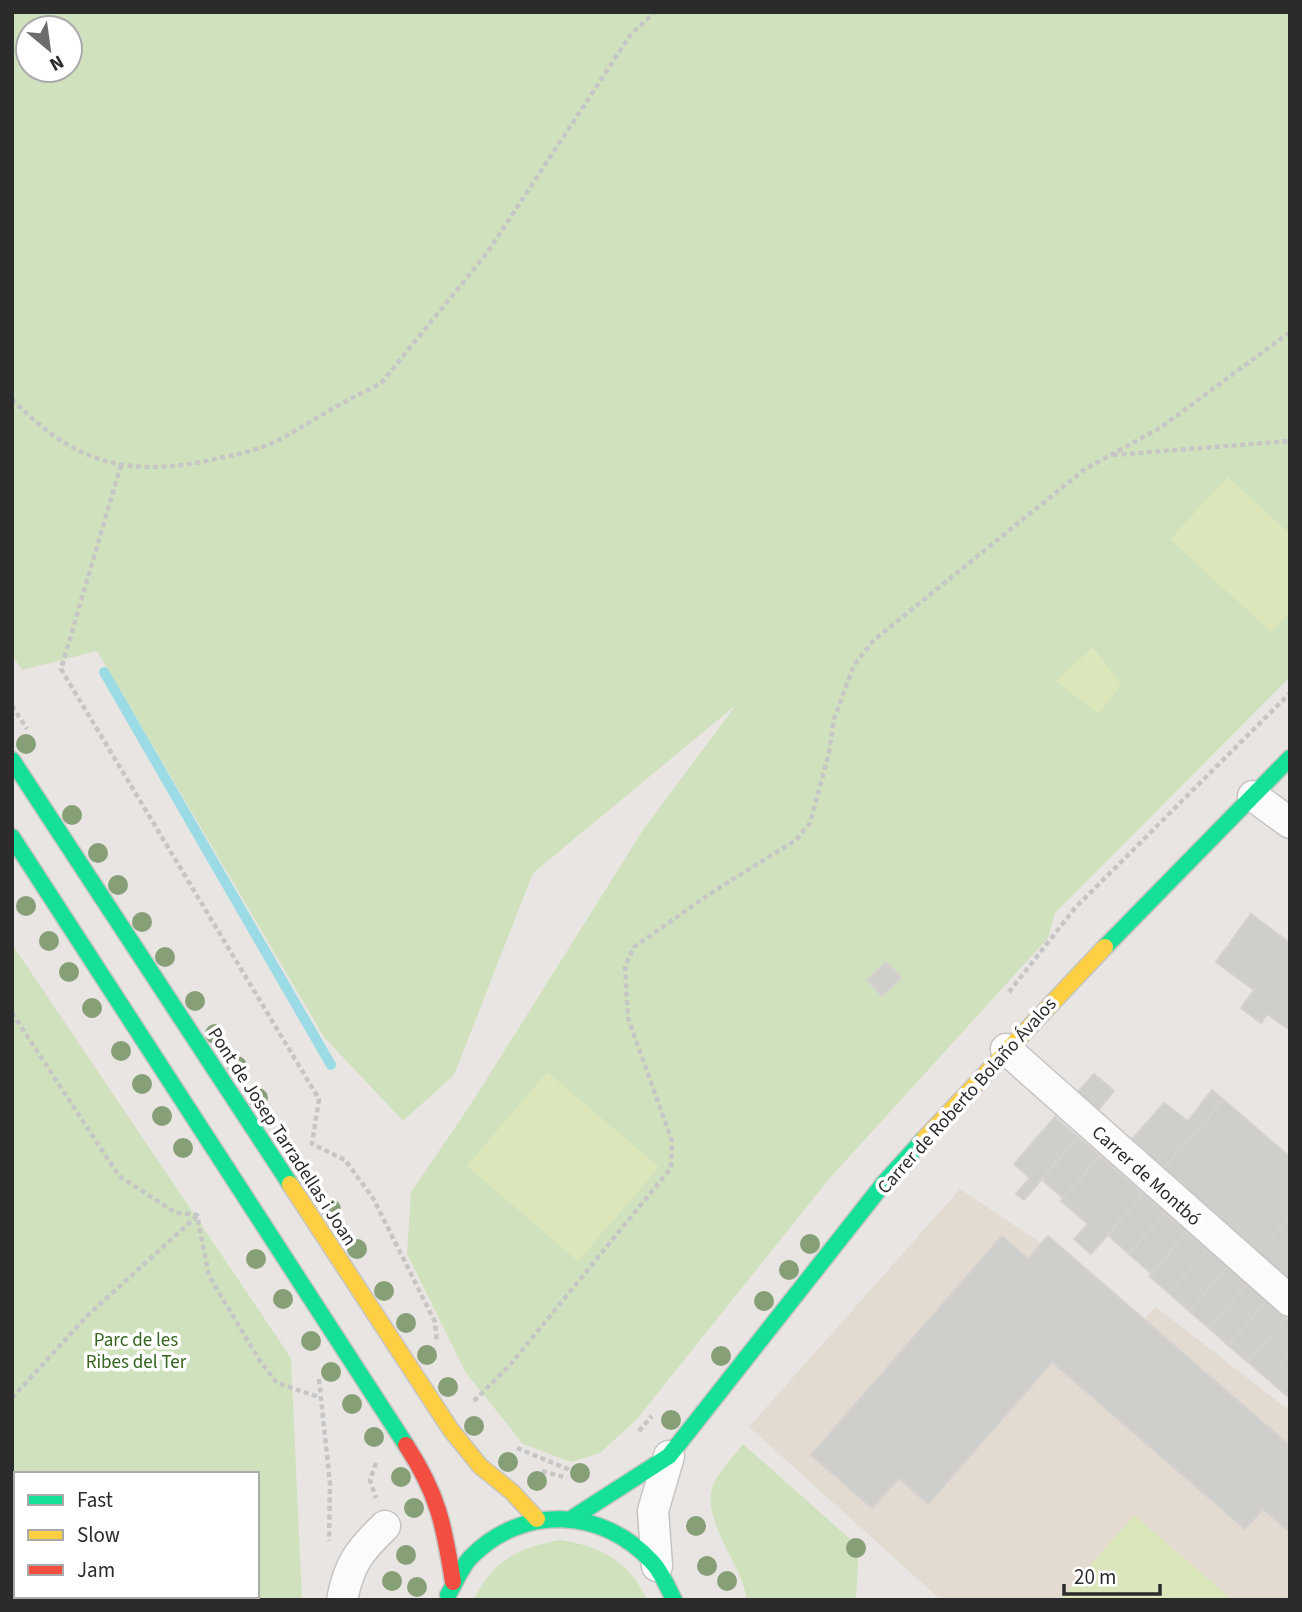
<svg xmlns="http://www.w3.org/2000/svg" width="1302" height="1612" font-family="'Source Sans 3',sans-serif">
<rect width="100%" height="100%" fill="#e9e5e2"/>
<path fill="#e3dbd1" d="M960,1189L1041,1243L1048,1236L1144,1319L1156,1307L1290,1411V1600H941L749,1427Z"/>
<path fill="#d0e2bd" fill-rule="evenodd" d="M12,12H1290V677L1055,913L1048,938L829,1179L637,1419L600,1453L571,1462L523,1444L466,1373L407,1254L411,1192L471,1104L643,830L736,705L533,873L454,1075L403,1121L324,1037L97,651L22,670L12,655ZM28,28H70V70H28Z
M12,944L291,1358L302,1600H12ZM16,1474H257V1596H16Z
M743,1444L859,1547L856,1600H747C742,1563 698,1518 714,1483C721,1469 734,1456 743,1444Z
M560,1540C601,1546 629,1561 647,1600H474C491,1561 520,1547 560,1540Z"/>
<path fill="#dbe6bb" d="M1228,477L1290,534V612L1271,632L1170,539Z
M1093,647L1121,684L1099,714L1056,681Z
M547,1072L659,1167L578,1261L467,1166Z
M1134,1515L1233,1600H1060Z"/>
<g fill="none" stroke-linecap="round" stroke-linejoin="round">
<path stroke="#9adbe6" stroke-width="10" d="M104,672L331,1065"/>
</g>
<path fill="#d0cecb" stroke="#d4d1ce" stroke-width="2" d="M1251,914L1290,943V1030L1267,1014L1261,1023L1241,1008L1254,990L1216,962Z
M886,962L901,977L882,996L867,980Z
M1094,1074L1114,1091L1096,1113L1075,1095Z
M1212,1090L1224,1100L1161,1171L1129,1143L1164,1103L1188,1121Z
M1224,1100L1290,1157V1217L1257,1254L1161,1171Z
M1055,1117L1078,1137L1024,1200L1016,1194L1030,1178L1014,1164Z
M1078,1137L1100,1156L1063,1198L1041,1179Z
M1100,1156L1143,1194L1091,1254L1074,1239L1088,1224L1061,1201Z
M1143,1194L1165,1213L1129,1254L1108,1235Z
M1165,1213L1187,1232L1152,1274L1129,1254Z
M1290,1217V1283L1257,1254Z
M1187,1232L1207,1249L1169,1293L1149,1276Z
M1002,1236L1028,1259L1048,1236L1290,1446V1532L1263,1509L1245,1529L1052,1362L928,1504L899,1478L872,1508L811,1455Z
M1207,1249L1227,1267L1189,1311L1169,1293Z
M1227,1267L1247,1284L1209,1328L1189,1311Z
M1247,1284L1267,1301L1228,1345L1209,1328Z
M1267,1301L1286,1318L1248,1362L1228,1345Z
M1286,1318L1290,1321V1354L1268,1379L1248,1362Z
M1290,1354V1394L1287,1396L1268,1379Z"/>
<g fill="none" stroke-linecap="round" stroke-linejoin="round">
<g stroke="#c5c4c4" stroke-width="33">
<path id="street" d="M1253,796L1290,823
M1006,1049L1290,1301
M657,1566L653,1511L669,1456
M342,1600C349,1564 359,1551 385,1526"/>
</g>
<g stroke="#c5c4c4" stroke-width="19">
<path id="fast" d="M12,760L290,1184
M12,837L406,1445
M1105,947L1290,758
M574,1517L669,1456L884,1183L924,1139
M448,1595C455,1583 461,1568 470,1558C522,1504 603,1507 653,1563C662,1573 668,1588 674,1600"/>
</g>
<g stroke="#c5c4c4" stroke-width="19">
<path id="slow" d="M924,1139L1105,947
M290,1184L451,1430L480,1466L512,1492L537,1519"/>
</g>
<g stroke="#c5c4c4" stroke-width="19">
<path id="jam" d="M406,1445C438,1494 444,1525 453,1582"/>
</g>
<path stroke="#c6c6c6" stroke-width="4.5" stroke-dasharray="5 3.5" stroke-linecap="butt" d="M12,399C74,463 128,479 215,459C239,454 264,449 286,436C314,420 340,403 370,389L382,382L487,253L631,34L655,12
M1113,455L1290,441
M121,465L61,669L319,1099L312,1144L345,1160L373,1198L435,1322L437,1343
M12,706L27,729
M1009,992L1075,908L1290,693
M12,1013L119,1176L176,1213L197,1215L209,1276L260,1361L277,1383L319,1397
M319,1379L330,1484L329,1541
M12,1398L87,1316L197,1216
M474,1401L510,1365L671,1168L672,1141L628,1018L625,966L634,947L714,891L796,840L810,823L829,753L834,719L854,665L874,640L1085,469L1160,428L1290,332
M639,1431L652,1416
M517,1448L570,1470L584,1467
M376,1463L370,1480L376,1498
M542,1471L567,1478"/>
<use href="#street" stroke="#fcfbfb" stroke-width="30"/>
<use href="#fast" stroke="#16e098" stroke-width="16"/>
<use href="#slow" stroke="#ffcf43" stroke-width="16"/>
<use href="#jam" stroke="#f24e42" stroke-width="16"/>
</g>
<g fill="#869f77">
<circle cx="26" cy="744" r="10"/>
<circle cx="72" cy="815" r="10"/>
<circle cx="98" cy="853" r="10"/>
<circle cx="118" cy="885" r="10"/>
<circle cx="26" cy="906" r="10"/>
<circle cx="142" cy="922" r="10"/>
<circle cx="49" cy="941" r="10"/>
<circle cx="165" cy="957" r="10"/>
<circle cx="69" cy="972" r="10"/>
<circle cx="195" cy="1001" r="10"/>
<circle cx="92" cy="1008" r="10"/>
<circle cx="215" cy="1034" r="10"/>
<circle cx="121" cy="1051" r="10"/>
<circle cx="237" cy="1066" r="10"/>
<circle cx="142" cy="1084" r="10"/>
<circle cx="258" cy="1098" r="10"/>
<circle cx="162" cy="1116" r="10"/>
<circle cx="183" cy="1148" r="10"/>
<circle cx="331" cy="1209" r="10"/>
<circle cx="810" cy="1244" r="10"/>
<circle cx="357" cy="1249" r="10"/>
<circle cx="256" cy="1259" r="10"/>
<circle cx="789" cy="1270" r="10"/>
<circle cx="384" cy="1291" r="10"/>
<circle cx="283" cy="1299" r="10"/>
<circle cx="764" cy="1301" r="10"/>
<circle cx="406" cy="1323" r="10"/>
<circle cx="311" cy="1341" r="10"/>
<circle cx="427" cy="1355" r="10"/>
<circle cx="721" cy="1356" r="10"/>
<circle cx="331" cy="1372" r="10"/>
<circle cx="448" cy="1387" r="10"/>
<circle cx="352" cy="1404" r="10"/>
<circle cx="671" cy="1420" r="10"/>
<circle cx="474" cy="1426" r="10"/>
<circle cx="374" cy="1437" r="10"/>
<circle cx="508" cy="1462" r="10"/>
<circle cx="580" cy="1473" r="10"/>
<circle cx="401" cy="1477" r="10"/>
<circle cx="537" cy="1481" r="10"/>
<circle cx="414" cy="1508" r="10"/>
<circle cx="696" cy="1526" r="10"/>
<circle cx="856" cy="1548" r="10"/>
<circle cx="406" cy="1555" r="10"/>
<circle cx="707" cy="1566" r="10"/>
<circle cx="392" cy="1581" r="10"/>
<circle cx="727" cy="1581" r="10"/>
<circle cx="417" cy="1587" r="10"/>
</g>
<g text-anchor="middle" stroke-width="7" stroke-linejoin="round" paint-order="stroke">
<g font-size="19" fill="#2b2b2b" stroke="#fff">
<text transform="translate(966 1095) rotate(-48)" y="7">Carrer de Roberto Bolaño Ávalos</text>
<text transform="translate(283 1136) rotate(57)" y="7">Pont de Josep Tarradellas i Joan</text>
<text transform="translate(1147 1175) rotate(42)" y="7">Carrer de Montbó</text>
</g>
<g font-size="19" fill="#35651f" stroke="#fff">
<text x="136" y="1346">Parc de les<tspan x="136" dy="22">Ribes del Ter</tspan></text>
</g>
</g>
<rect width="1302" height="1612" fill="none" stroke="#2b2b2b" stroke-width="28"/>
<rect x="14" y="1472" width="245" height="126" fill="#ffffff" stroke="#aaaaaa" stroke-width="2"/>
<rect x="28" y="1495" width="35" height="10" fill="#16e098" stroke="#aaaaaa" stroke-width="2"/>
<text x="77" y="1507" font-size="21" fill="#2b2b2b">Fast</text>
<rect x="28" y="1530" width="35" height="10" fill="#ffcf43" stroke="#aaaaaa" stroke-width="2"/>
<text x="77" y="1542" font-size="21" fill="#2b2b2b">Slow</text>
<rect x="28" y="1565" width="35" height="10" fill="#f24e42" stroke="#aaaaaa" stroke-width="2"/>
<text x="77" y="1577" font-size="21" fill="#2b2b2b">Jam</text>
<g transform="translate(49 49) rotate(151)"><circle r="33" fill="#ffffff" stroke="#aaaaaa" stroke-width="2"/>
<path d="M0-5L12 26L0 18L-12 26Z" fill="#6e6c6b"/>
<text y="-10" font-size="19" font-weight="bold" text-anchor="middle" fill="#2b2b2b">N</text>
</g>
<path d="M1064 1584v10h96v-10" fill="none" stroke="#2b2b2b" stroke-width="3.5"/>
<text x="1074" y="1584" font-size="21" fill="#2b2b2b" stroke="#ffffff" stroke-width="5" paint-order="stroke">20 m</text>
</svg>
